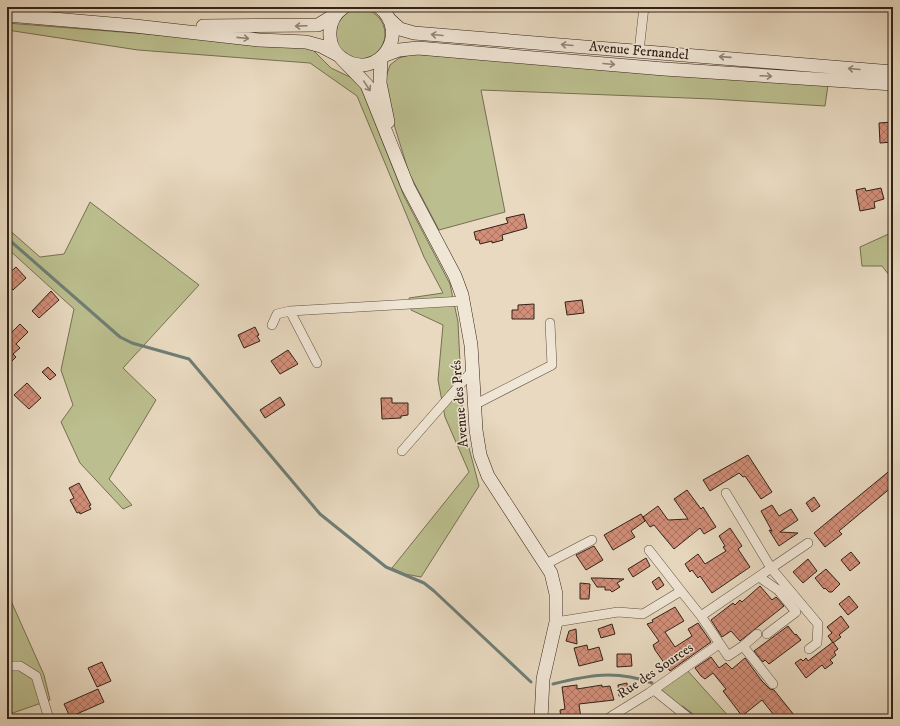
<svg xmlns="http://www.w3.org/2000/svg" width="900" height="726" font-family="'IM FELL DW Pica',serif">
<defs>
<pattern id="building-cross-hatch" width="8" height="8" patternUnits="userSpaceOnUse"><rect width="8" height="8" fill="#d28e79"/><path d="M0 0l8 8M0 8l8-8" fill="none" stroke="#ab7462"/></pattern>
</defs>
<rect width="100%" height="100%" fill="#e8d9c0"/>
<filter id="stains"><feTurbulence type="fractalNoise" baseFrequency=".005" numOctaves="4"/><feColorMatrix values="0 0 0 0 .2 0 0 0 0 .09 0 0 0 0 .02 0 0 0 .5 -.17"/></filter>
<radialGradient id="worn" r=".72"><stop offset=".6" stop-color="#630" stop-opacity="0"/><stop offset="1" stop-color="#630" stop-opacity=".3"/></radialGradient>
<path fill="#bbbe8e" stroke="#777052" d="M335 34a25 25 0 1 1 50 0a25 25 0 1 1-50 0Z
M7,23L299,46L312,49L331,68L352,78L361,88L404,196L450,284L458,322L463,425L479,486L421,577L405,574L392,568L469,472L445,417L438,380L443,325L411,310L409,298L443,293L424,257L357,96L310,63L138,50L7,30Z
M413,54L828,85L825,106L713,99L481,90L505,212L439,230L409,173L392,118L385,80L390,65L399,58Z
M90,202L199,285L123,368L156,400L109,479L132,505L123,509L80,463L61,422L73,405L61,370L74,309L7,248V228L40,257L64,254Z
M893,232V280L882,266H862L860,247Z
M7,592L44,675L50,700L7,715Z
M687,670L731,719H694L658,690Z"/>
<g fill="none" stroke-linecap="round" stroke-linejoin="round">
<path stroke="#6f7d76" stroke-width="3" d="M7,238L120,337L132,343L189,359L320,514L386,567L424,583L434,591L531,682
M553,684C589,675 616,670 652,683
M682,707L698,719"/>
</g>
<path fill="url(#building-cross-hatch)" stroke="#332217" d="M893,122V142L880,143L879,123Z
M865,188L866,191L881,188L884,199L874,202L875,208L860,211L856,190Z
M524,214L527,228L502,235L503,240L492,243V241L480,244L479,240H476L474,232L508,223L506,218Z
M16,267L26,278L13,290L7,283V275Z
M51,291L59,300L39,318L32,311Z
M582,300L584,313L567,315L565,302Z
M534,304V319H512V310H518V305Z
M20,324L28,332L16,344L20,348L13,354L16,357L7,366V337Z
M255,327L259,335L257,336L260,341L244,348L238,335Z
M288,350L298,364L280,374L271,361Z
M48,367L56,375L50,380L42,372Z
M27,383L41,398L29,409L14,395Z
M280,397L285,405L265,418L260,410Z
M381,398H392V403H408V415L401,416V418L382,419Z
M748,455L772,492L761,499L745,476L743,477L739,473L710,491L703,480Z
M893,468V486L839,531L842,534L825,547L814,533Z
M79,483L91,505L89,506L91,509L80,514L79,512L77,513L70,500L74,498L69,488Z
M687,490L701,509L703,507L716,527L704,534L700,528L674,549L654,525L650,527L643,517L658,506L668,520L688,519L674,499Z
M814,497L820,506L812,512L806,503Z
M772,505L779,516L791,509L798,520L780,532L798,533L779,546L769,530L772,531L761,511Z
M641,514L645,521L631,531L635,537L613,550L604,535Z
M730,528L742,546L738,549L750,567L712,593L700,576L698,578L692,570L690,572L685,564L698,554L705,564L726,551L723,547L725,546L719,536Z
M594,546L603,560L586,570L576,555Z
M851,552L860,563L850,571L841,560Z
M646,558L650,566L633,577L628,569Z
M808,559L817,571L803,583L793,572Z
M826,569L840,584L832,592H829L825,588L824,589L815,578Z
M659,577L664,585L657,590L652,582Z
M591,578H599L624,579L617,583L620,587L612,592L610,590H605V587H597Z
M580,583L590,584L589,599H580Z
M760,586L772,600L776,597L784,606L740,641L731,631L722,637L711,620L733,603L735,605L740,600L742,602Z
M849,596L858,607L848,615L839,604Z
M675,607L684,621L665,632L675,647L692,636L688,629L698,623L711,642L670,671L655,650L653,645L659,641L647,624L653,622L652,620Z
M841,616L849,627L839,635L841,637L833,643L828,636L832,633L827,627Z
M612,624L615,634L601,638L598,629Z
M788,626L795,635L796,634L801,640L769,664L765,660L763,662L754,651Z
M576,629L577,644L566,641L569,631Z
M833,642L838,649L834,652L836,655L830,660L833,663L825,669L822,665L806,678L795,663L801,659L803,661L806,658L808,661Z
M587,645L588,650L599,647L603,660L579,666L574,648Z
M617,654H631L632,666L617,667Z
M711,657L719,668L726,663L732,669L745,658L762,681L770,689L774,690L794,715L788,719H777L762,700L742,716L723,691L726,689L713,673L705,679L701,676L695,668Z
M102,662L111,681L97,687L88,668Z
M627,683L628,694L619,696L618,685Z
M577,685V689L602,685V687L610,686L614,700L579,704L581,719H561L560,710L565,709L562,687Z
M98,689L104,702L70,717L64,704Z"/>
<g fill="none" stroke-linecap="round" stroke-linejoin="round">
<g stroke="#605041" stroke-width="10">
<path id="street" d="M639,51L644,7
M272,325L277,314L290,311
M317,363L290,311L463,301
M474,405L552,365L550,323
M402,451L472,371
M726,493L771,568L818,624L817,643L809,649
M649,550L681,591
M546,564L592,540
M759,577L778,590L796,612L767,634
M701,616L728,656L743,646L773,684
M556,622L618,612L643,614L681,591L701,616L808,543
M743,646L757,634
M7,666H20L36,676L49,719
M654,690L690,719
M607,719L649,693L719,644"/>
</g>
<g stroke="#332217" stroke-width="14">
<path id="secondary" d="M344,7C334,14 329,24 330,36C330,45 335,54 343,59C378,82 412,33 379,7
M7,15L135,26L259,40L306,42L321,46L338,55
M389,19L400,29L414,33L893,72
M203,26L318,25L336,14
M383,56L399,50L418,48L664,69L893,84
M341,58L367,85L408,187L455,276L462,295L471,345L476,430L480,455L488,476L551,573L556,594V622L543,679L541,719
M381,58L380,83L388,122"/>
</g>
<use href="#street" stroke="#f0e6d6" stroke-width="9"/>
<use href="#secondary" stroke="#f0e6d6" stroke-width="13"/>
</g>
<defs><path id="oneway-shaft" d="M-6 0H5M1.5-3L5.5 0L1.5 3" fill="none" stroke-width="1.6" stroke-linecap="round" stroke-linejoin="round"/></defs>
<g stroke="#928476">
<use href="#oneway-shaft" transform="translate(301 26) rotate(178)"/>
<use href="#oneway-shaft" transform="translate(437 35) rotate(-175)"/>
<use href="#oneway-shaft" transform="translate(243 38) rotate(6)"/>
<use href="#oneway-shaft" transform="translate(567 45) rotate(-175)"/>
<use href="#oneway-shaft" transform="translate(725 57) rotate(-176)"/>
<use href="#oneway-shaft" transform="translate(609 64) rotate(5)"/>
<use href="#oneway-shaft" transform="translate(854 69) rotate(-175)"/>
<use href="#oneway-shaft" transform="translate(766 76) rotate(3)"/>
<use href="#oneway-shaft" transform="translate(367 86) rotate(57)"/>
</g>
<g text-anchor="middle" stroke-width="3" stroke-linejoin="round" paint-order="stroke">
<g font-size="14" fill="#332217" stroke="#f0e6d6">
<text transform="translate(639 50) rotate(5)" y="5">Avenue Fernandel</text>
<text transform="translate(459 404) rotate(-95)" y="5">Avenue des Prés</text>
<text transform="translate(655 670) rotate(-34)" y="5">Rue des Sources</text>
</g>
</g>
<rect width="900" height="726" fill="none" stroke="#e8d9c0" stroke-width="24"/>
<rect x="8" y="8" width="884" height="710" fill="none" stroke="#332217" stroke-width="2"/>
<rect x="12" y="12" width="876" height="702" fill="none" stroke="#332217"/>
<rect width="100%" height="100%" filter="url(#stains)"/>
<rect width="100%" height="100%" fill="url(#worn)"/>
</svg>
